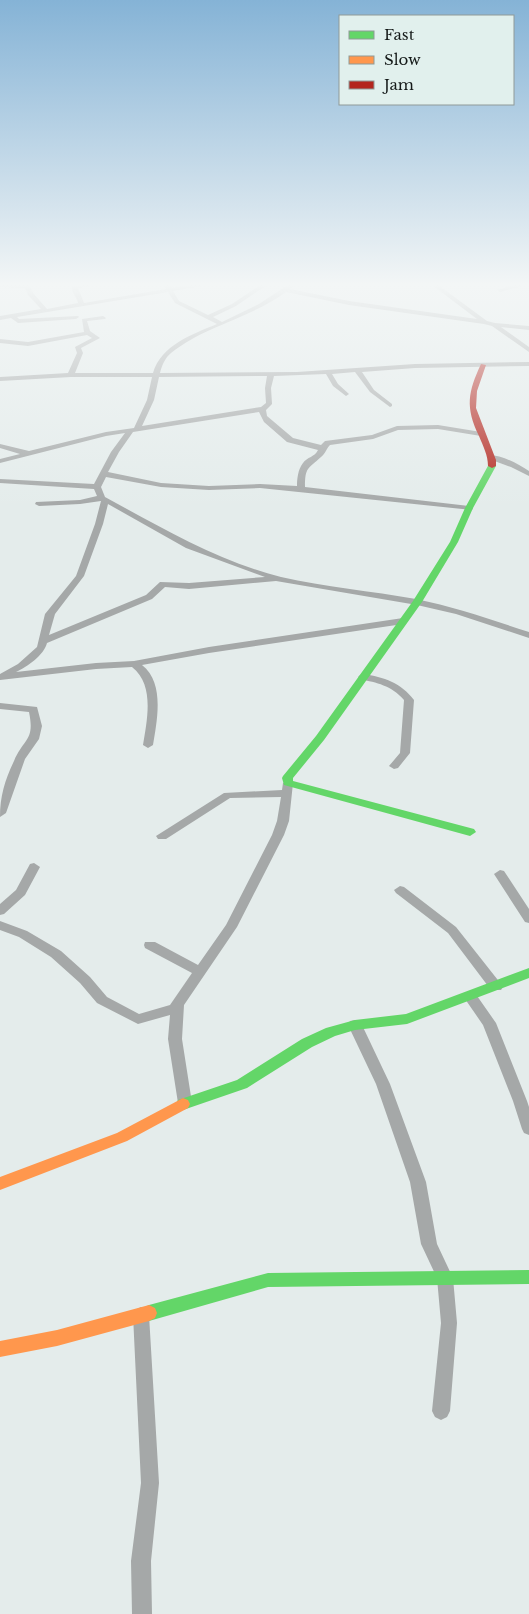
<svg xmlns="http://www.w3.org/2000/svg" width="529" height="1614" font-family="'Libre Baskerville',serif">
<rect width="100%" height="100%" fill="#e4eceb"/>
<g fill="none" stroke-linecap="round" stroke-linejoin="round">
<path fill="#a5a8a8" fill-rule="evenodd" d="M27,282H32L30,286L33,293L47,309L78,303C77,297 72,294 72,287L88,283L90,286L78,288L84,303L166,289L163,282H168L172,288L207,282H222L173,291L179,301L208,315L232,304L265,282H271L236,306L213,317L222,322L259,304L286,286L281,282H288L293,286L290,289L349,301L477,319L428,282H434L487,321L495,323L529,326V330L501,327L529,347V352L492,326L484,324L349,305L286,292C251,318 204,326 171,353C165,358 162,365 160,373L297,372L415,364L529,362V366L415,368L362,372L374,390L392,404V406L390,407L370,392L355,372L332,374L338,384L349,394L346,396L333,386L326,374L274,376L271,388L272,404L266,410L267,416L293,438L321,445L325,441L372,435L397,426L438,425L481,432L485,434L481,436L438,429L398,430L373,439L330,445C326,449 326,453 321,457C308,469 305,467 305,487L469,506L473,508L472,510L260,488L209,490L161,487L106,477L101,487L105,497C162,528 218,561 281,577C325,587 371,591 416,599C455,607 492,620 529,632V638L456,614L417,605L276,581L189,589L165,587L152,599L47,643C44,655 27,667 16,672L96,663L134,661L209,647L403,618L408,621L403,624L209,653L142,665C165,683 157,720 153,745L148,748L143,745C147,720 155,685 132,667L96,669L0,680V674L18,664L37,647L45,614L76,576L95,524L101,501L80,504L39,506L35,504L36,502L80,500L97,496L94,489L0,483V479L94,484L111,452L125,433L106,436L0,463V459L20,454L0,448V444L29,451L106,432L134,428L147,400L152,377H71L0,381V377L68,373L77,353L75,347L92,338L87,335L28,346L0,343V339L28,342L84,332L82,319L103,316L106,318L105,319L87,321L90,331L100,338L81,348L83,353L75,373H153C161,345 193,334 217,324L175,303L168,292L17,317L19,319L78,316L79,317L76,319L18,323L11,318L0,320V316L41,309L28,295L25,288L0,287V283L25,284ZM267,376L265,388L266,403L261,407L142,426L154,400L159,377ZM259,412L264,422L287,442L318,450C315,457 307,457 303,463C298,469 297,479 297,486L260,484L209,486L161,483L108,472L119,452L133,432ZM108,504L186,548L265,577L189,583L160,582L146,595L49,635L55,614L84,576L103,524Z
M478,282H484V283L481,285Z
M523,282H529V284L500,292L497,290Z
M489,455C502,455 518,464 529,471V476L511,467L489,459Z
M363,674C384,677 401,683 414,700L410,753L398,768L394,769L389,766L400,753L404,700C391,685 377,683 360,679L358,677L360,675Z
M0,703L37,707L42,726L39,739L25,759L6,813L0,817C0,796 5,780 14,761C24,738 35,741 29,712L0,709Z
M288,780L293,783L289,821L284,835L237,927L184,1005L182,1039L192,1103L190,1107L185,1109L180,1107L178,1103L168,1039L170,1015L138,1024L97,1003L80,983L51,957L19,937L0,930V921L27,931L61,951L90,977L107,997L139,1014L170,1005L192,973L145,948L144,945L145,942H155L198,965L226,925L272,835L277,821L281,797L230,798L166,839H158L156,836L224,793L282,790L283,783Z
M34,863L40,867L25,895L4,914L0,915V904L16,890L30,864Z
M500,870L504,871L529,909V923L525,922L494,874Z
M400,886L404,887L456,927L501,984L503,987L501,990H491L448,933L396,893L394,890Z
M470,991L475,993L496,1023L527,1101L529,1107V1135L524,1133L522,1129L513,1101L483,1025L463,996L465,993Z
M355,1020L360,1021L362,1025L390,1084L426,1182L437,1244L453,1278L457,1323L450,1411L447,1417L441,1420L435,1417L432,1411L441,1323L437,1278L421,1244L410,1182L376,1084L348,1025L350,1021Z
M141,1307L147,1310L149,1315L159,1483L151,1561L152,1614H132L131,1561L141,1483L133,1315L135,1310Z"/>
<path fill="#63d668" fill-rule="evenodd" d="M489,464L496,466L473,508L458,542L422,602L324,740L293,778V781L474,829L476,832L470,836L284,785L282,778L283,776L316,736L413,601L450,542L465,508Z
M529,968V978L407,1024L355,1030L335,1036L312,1047L247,1088L183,1110L178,1108L176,1104L178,1100L237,1080L302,1039L326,1028L355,1020L406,1014Z
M529,1270V1284L268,1287L149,1321L143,1318L141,1313L143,1308L149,1305L268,1273Z"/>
<path fill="#ff974d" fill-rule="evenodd" d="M183,1098L188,1100L190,1104L188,1108L127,1141L0,1190V1177L117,1133Z
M149,1305L155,1308L157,1313L155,1318L149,1321L57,1346L0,1357V1341L57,1330Z"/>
<path fill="#b3261e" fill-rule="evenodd" d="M481,364L486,365L477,391L476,408L496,460V466L492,468L488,466C488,455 483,446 479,436C465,407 468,392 481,364Z"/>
</g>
<linearGradient id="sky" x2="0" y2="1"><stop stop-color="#85b3d6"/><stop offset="0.56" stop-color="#f3f6f6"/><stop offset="1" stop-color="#f3f6f6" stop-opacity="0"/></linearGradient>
<rect width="529" height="508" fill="url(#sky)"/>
<rect x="339" y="15" width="175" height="90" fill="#e1f0ed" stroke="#8f9a98"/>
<rect x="349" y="31" width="25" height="8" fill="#63d668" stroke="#8f9a98"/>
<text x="384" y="40" font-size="15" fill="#151a19">Fast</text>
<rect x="349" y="56" width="25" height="8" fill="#ff974d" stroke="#8f9a98"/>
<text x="384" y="65" font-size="15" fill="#151a19">Slow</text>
<rect x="349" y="81" width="25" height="8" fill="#b3261e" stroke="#8f9a98"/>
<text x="384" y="90" font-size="15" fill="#151a19">Jam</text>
</svg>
